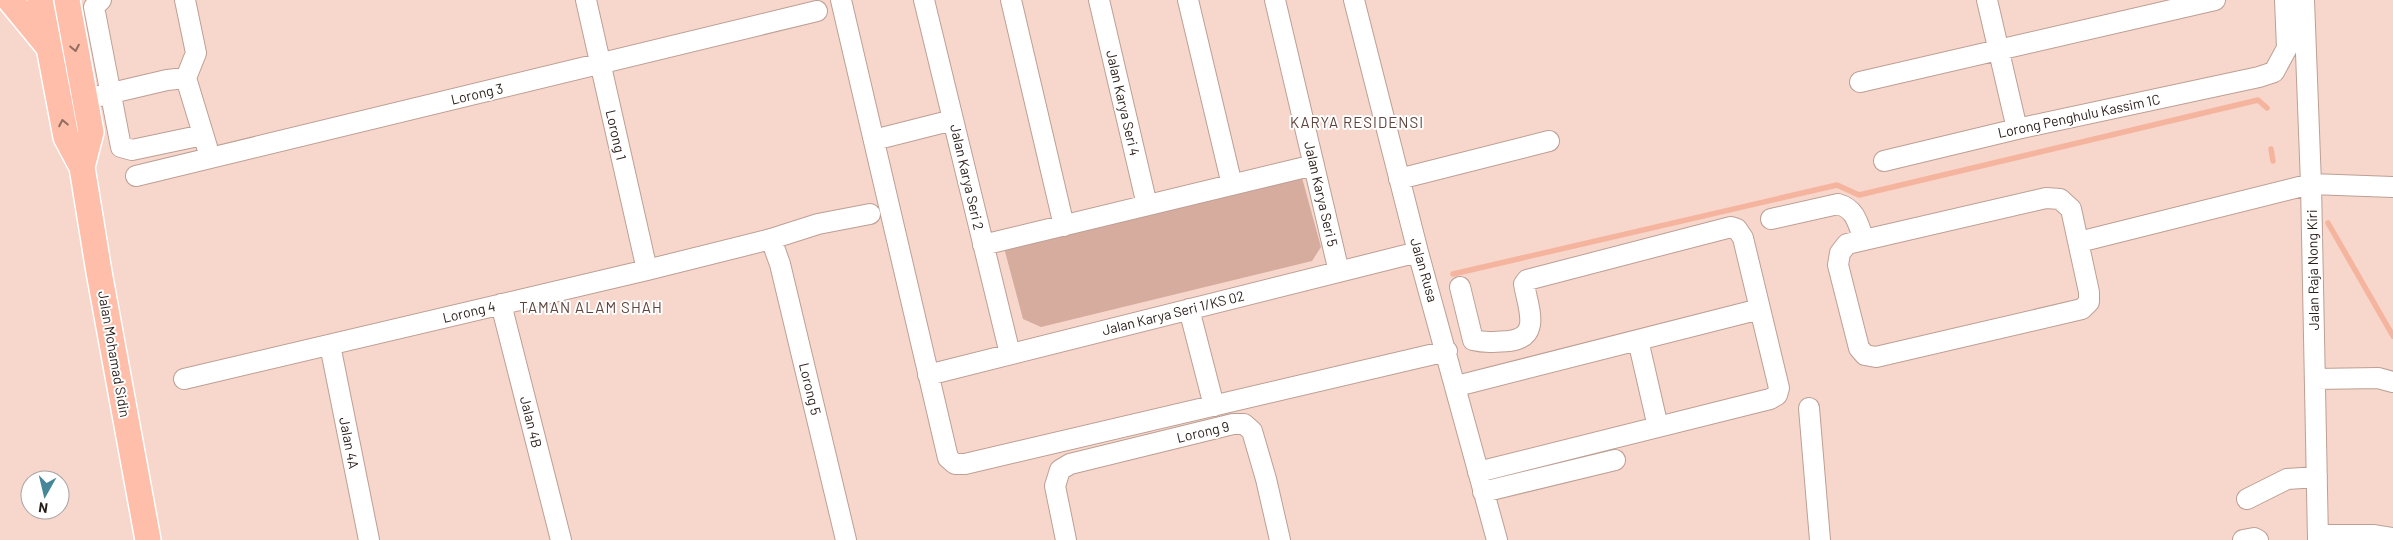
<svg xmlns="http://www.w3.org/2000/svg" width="2393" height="540" font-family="Barlow,sans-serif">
<rect width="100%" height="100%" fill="#f7d7cc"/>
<path fill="#d6ac9e" d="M1301,174L1321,247L1312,261L1041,327L1023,319L1003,244Z"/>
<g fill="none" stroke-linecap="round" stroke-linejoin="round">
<path stroke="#f5b49e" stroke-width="5.5" d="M2271,149L2273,161
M2328,223L2393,336
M1453,274L1837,185L1859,195L2258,100L2267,108"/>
<g stroke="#bd9f94" stroke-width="22">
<path id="minor" d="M101,0L94,7L121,147L132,150L203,135
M185,0L196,53L186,78
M586,0L647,270
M841,0L948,458L955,464H965L1447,351
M924,0L1010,354
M1011,0L1064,226
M1099,0L1147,205
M1188,0L1232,185
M1275,0L1339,272
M1354,0L1418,252L1497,540
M1987,0L2017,129
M2304,0L2311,184L2318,540
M1860,82L2215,0
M99,96L167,80L186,78L207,147
M874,140L953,120
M1884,161L2017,129L2259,77L2274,72L2287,48L2285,0
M136,176L817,11
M1399,179L1549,141
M2046,198L2060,199L2071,209L2089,292V302L2082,309L1876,357L1865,355L1859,348L1838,265L1840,253L1847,244Z
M1771,219L1838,204C1856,209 1858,224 1864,240
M771,239L780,264L846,540
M2079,242L2311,184L2393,187
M983,245L1314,165
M1460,287L1473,340C1486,343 1495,342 1509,341C1542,337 1528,308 1524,284L1527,280L1731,227L1737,229L1743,238L1779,388L1777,395L1770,399L1478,472
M501,304L561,540
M1189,309L1214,406
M1638,340L1658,427
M330,345L369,540
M928,375L1418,252
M184,379L647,270L771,239L818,224L870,214
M2315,379L2378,378L2393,382
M1457,386L1760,309
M1809,408L1820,540
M1483,492L1615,460
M2247,499L2287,479L2317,477
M2318,535H2373L2393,538
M1066,540L1055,486L1060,470L1070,464L1233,424H1244L1252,431L1266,479L1280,540
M2243,540L2254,538L2258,540"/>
</g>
<g stroke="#fff" stroke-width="28">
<path id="major" d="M10,0L47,45
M40,0L66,137L82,167L99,272L148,540
M67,0L91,132L82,167"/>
</g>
<use href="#minor" stroke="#fff" stroke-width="20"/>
<use href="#major" stroke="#febea9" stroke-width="25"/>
</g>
<defs><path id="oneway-chevron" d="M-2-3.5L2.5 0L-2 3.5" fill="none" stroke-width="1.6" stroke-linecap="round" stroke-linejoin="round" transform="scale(1.25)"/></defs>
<g stroke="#926d60">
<use href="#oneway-chevron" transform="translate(75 48) rotate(79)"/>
<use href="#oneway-chevron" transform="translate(63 123) rotate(-101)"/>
</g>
<g text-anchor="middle" stroke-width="4" stroke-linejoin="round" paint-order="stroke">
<g font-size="14" fill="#271c18" stroke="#fff">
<text transform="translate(477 94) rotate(-13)" y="5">Lorong 3</text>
<text transform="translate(1123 103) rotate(77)" y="5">Jalan Karya Seri 4</text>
<text transform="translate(2079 116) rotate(-12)" y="5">Lorong Penghulu Kassim 1C</text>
<text transform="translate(616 135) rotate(77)" y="5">Lorong 1</text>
<text transform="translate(967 177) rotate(77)" y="5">Jalan Karya Seri 2</text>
<text transform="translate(1321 194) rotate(77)" y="5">Jalan Karya Seri 5</text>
<text transform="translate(1424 270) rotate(74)" y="5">Jalan Rusa</text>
<text transform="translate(2313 270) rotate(-91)" y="5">Jalan Raja Nong Kiri</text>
<text transform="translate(469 312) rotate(-13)" y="5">Lorong 4</text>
<text transform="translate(1173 313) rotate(-14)" y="5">Jalan Karya Seri 1/KS 02</text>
<text transform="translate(114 354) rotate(80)" y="5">Jalan Mohamad Sidin</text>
<text transform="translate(810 389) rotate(76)" y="5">Lorong 5</text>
<text transform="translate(531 422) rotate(76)" y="5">Jalan 4B</text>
<text transform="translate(1203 432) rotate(-13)" y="5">Lorong 9</text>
<text transform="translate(349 443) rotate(79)" y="5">Jalan 4A</text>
</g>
<g font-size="15" letter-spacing="1" fill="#5d433b" stroke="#fff">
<text x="1357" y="128">KARYA RESIDENSI</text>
<text x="591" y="313">TAMAN ALAM SHAH</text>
</g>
</g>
<g transform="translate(45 495) rotate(188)"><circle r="24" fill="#ffffff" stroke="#a9a4a3"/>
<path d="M0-4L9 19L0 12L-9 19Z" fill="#458699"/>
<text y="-8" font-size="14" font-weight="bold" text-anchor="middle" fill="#271c18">N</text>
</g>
</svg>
